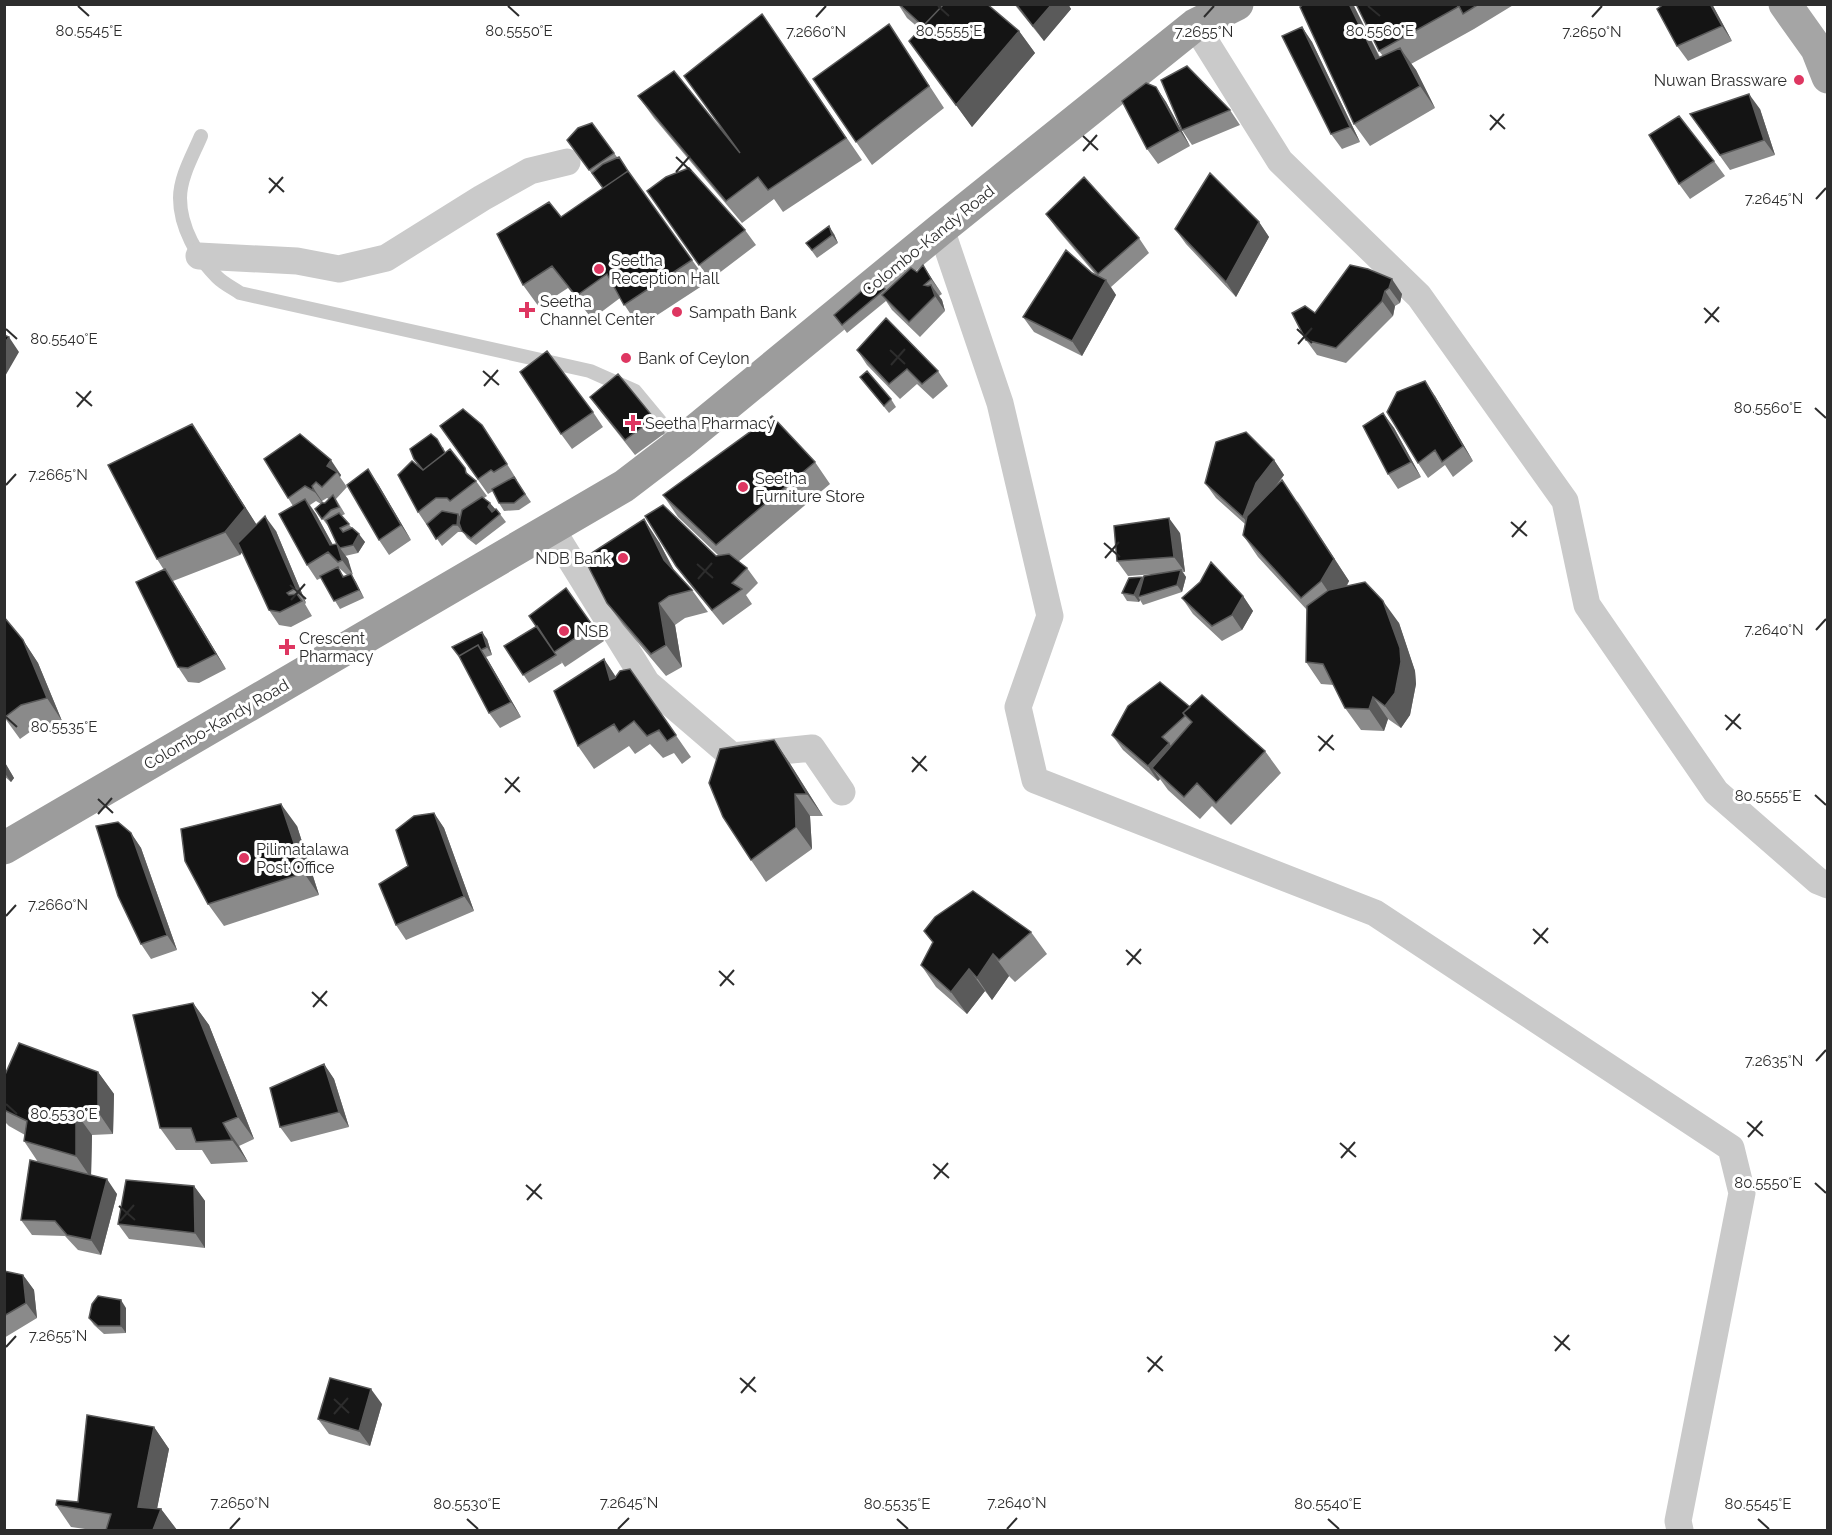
<svg xmlns="http://www.w3.org/2000/svg" width="1832" height="1535" font-family="Raleway,sans-serif">
<rect width="100%" height="100%" fill="#fff"/>
<g fill="none" stroke-linecap="round" stroke-linejoin="round">
<path stroke="#cacaca" stroke-width="14" d="M201,136C193,155 180,177 180,198C180,227 197,257 217,277C224,284 233,288 240,293L590,371L635,391L679,444"/>
<path stroke="#cacaca" stroke-width="27" d="M1195,25L1280,161L1419,296L1565,501L1587,605L1716,792L1818,881L1828,885
M941,229L1000,403L1050,616L1018,707L1035,780L1375,913L1731,1148L1742,1193L1678,1521L1680,1530
M199,256L297,261L339,269L386,258L482,198L530,171L567,162
M551,528L647,683L732,756L812,748L842,792"/>
<path stroke="#a5a5a5" stroke-width="33" d="M1785,4L1817,49L1828,77"/>
<path stroke="#9c9c9c" stroke-width="33" d="M4,848L624,486L679,444L941,229L1195,25L1237,4"/>
</g>
<path fill="#8a8a8a" fill-rule="evenodd" d="M898,4H987L1019,31L1035,53L972,127L909,41L920,29L907,18Z
M1014,4H1068L1071,9L1044,41Z
M1304,4H1353L1380,57L1383,56L1379,51L1356,4H1515L1474,29L1411,64L1416,70L1435,108L1370,146L1354,124Z
M1664,4H1712L1732,41L1688,61L1677,46Z
M762,14L862,160L783,212L774,199L742,223L654,118L638,96L735,148Z
M1302,27L1312,42L1360,142L1342,149L1331,134Z
M904,47L944,108L872,165L813,79Z
M1156,87L1166,102L1190,146L1158,164L1147,149Z
M1760,109L1775,155L1730,170L1690,114Z
M1230,110L1240,125L1192,145L1182,130Z
M592,123L617,157L624,164L631,176L708,282L639,327L620,298L592,319L568,288L539,307L523,285L561,217L603,189L567,140Z
M1714,161L1725,176L1690,199L1679,184Z
M647,191L745,230L756,245L710,280Z
M1046,214L1139,238L1149,253L1111,287L1116,295L1082,356L1034,332L1023,317L1092,273L1096,275L1057,229Z
M1259,222L1269,237L1236,297L1186,244L1175,229Z
M834,234L838,243L817,258L806,243Z
M923,265L942,294L939,296L942,300L945,311L920,337L892,310L886,301L847,333L834,315L885,289L886,291L917,272Z
M1350,265L1402,294L1400,303L1395,306L1393,316L1346,363L1317,355L1306,340L1315,313Z
M857,350L938,371L948,386L933,399L917,384L900,399L867,365Z
M860,377L891,399L896,407L889,413Z
M1435,396L1473,461L1453,477L1445,465L1428,478L1418,463Z
M590,397L654,418L665,433L635,455L601,412Z
M593,412L603,427L572,449L561,434Z
M1383,413L1394,428L1421,477L1398,489L1388,474Z
M192,424L207,447L256,524L276,531L306,603L305,604L312,616L291,627L279,625L269,610L242,552L240,555L173,581L226,669L199,683L188,682L178,667L164,570L157,559Z
M482,425L492,440L517,480H516L531,502L519,510L504,511L499,503L493,491L488,494L440,426Z
M300,434L341,475L340,477L347,487L336,499L345,514L341,516L365,542L358,553L345,556L348,559L352,576L364,598L340,609L321,578L317,580L307,565L293,506L288,498ZM327,498L329,499L325,503H323L322,501ZM316,501L321,504L315,509L328,526L337,544L333,545L316,514L310,505ZM338,567L347,575L344,576L336,568Z
M443,447L445,452L476,481L487,496L484,498L500,514L506,522L476,545L467,538L463,532H458L442,546L429,527H428L418,512L420,468L414,459Z
M1274,460L1284,475L1274,489L1298,502L1349,581L1347,586L1399,623L1415,671L1416,684L1410,715L1401,728L1388,719L1384,731L1361,730L1345,708L1334,685L1321,684L1306,662L1307,610L1258,557L1243,535L1245,524L1216,498L1205,483Z
M815,462L830,484L738,562L747,568L758,583L746,595L752,604L723,625L687,581L676,566L719,556L678,517L663,495Z
M378,484L411,540L389,555L379,540Z
M1180,533L1185,572H1183L1186,577L1182,592L1143,605L1140,600L1139,602L1127,601L1122,593L1143,579L1155,574L1128,576L1117,561Z
M659,542L674,570L692,590L708,612L685,618L675,625L682,667L666,676L623,625L607,603Z
M566,588L604,641L565,667L561,661L562,663L529,683L504,646L537,626Z
M1243,596L1253,611L1242,630L1222,641L1193,614L1182,598Z
M487,639L492,655L486,657L521,717L500,728L489,713L460,658L452,647Z
M23,640L38,663L62,721L37,727L20,739L4,717Z
M604,659L616,677L630,669L691,757L682,764L674,753L663,758L650,744L635,754L629,746L594,769L578,746Z
M1190,707L1265,751L1281,773L1231,825L1212,806L1200,819L1168,790L1160,779L1158,781L1123,750L1112,735Z
M4,761L14,778L11,782L4,776Z
M789,762L823,816H810L812,849L766,882L751,860Z
M434,813L444,828L474,911L406,940L396,925L408,866Z
M297,826L319,895L224,926L208,904Z
M131,833L141,848L177,950L151,959L141,944Z
M924,931L1031,932L1047,954L1015,982L1009,976L992,1000L985,991L967,1014L936,987L921,965L933,943Z
M193,1003L209,1025L254,1139L239,1146L248,1162L211,1164L202,1150H176L160,1128Z
M324,1064L334,1079L349,1127L291,1142L280,1127Z
M98,1072L114,1094L113,1134L92,1135L91,1175L117,1194L101,1255L78,1250L65,1236L32,1235L21,1220L38,1162L24,1141L25,1135L9,1126L4,1121V1077Z
M194,1186L205,1201V1248L129,1239L118,1224Z
M4,1271L23,1275L34,1290L37,1318L4,1338Z
M126,1308V1333L104,1334L94,1325L89,1318Z
M382,1404L370,1446L329,1434L318,1419Z
M154,1427L169,1449L157,1508L161,1509L177,1530H92L71,1527L56,1505L78,1502Z"/>
<path fill="#5a5a5a" d="M1052,4H1068L1071,9L1044,41L1033,26Z
M1349,4H1353L1391,81L1376,59Z
M1710,4H1712L1732,41L1722,26Z
M1302,27L1312,42L1360,142L1350,127Z
M1019,31L1035,53L972,127L956,105Z
M1400,48L1416,70L1435,108L1420,86Z
M1156,87L1166,102L1190,146L1180,131Z
M1749,94L1760,109L1775,155L1764,140Z
M1259,222L1269,237L1236,297L1226,282Z
M829,226L834,234L838,243L832,235Z
M923,265L933,281L942,294L931,279Z
M1392,279L1402,294L1400,303L1389,288Z
M1106,280L1116,295L1082,356L1072,341Z
M931,285L942,300L945,311L935,296Z
M1385,291L1395,306L1393,316L1382,301Z
M9,337L19,352L4,378V344Z
M1425,381L1435,396L1473,461L1463,446Z
M1383,413L1394,428L1421,477L1411,462Z
M192,424L207,447L260,530L240,555L225,532Z
M331,460L341,475L340,477L337,472L327,466Z
M1274,460L1284,475L1266,498L1254,532L1243,517L1256,483Z
M368,469L378,484L411,540L401,525Z
M1282,480L1349,581L1336,603L1321,581Z
M312,486L322,501L325,506L314,491Z
M305,499L316,514L341,560L330,545Z
M490,503L496,510L493,515L488,507Z
M458,514L464,522L463,532L457,525Z
M265,516L276,531L306,603L296,588Z
M1169,518L1180,533L1185,572L1174,557Z
M644,519L659,542L680,582L664,560Z
M359,534L365,542L358,553L353,545Z
M337,544L348,559L353,575L342,560Z
M165,569L175,585L226,669L216,654Z
M1181,570L1186,577L1182,592L1177,585Z
M351,574L356,582L364,598L359,590Z
M1142,577L1147,585L1138,597L1140,600L1139,602L1134,595Z
M1243,596L1253,611L1242,630L1232,615Z
M1383,601L1399,623L1415,671L1416,684L1410,715L1401,728L1385,706Z
M659,603L675,625L682,667L666,645Z
M482,632L487,639L492,655L487,647Z
M23,640L38,663L62,721L47,698Z
M478,645L488,660L521,717L511,702Z
M604,659L619,682L610,680Z
M1373,697L1388,719L1384,731L1369,709Z
M774,740L789,762L823,816L807,794Z
M1169,743L1179,758L1152,768L1160,779L1158,781L1148,766Z
M4,761L14,778L11,782L4,772Z
M795,794L810,816L812,849L796,827Z
M281,804L297,826L319,895L304,873Z
M434,813L444,828L474,911L464,896Z
M131,833L141,848L177,950L167,935Z
M993,954L1009,976L992,1000L977,978Z
M969,969L985,991L967,1014L951,992Z
M193,1003L209,1025L254,1139L238,1117Z
M324,1064L334,1079L349,1127L339,1112Z
M98,1072L114,1094L113,1134L98,1112Z
M76,1113L92,1135L91,1178L76,1156Z
M223,1123L239,1146L248,1162L232,1140Z
M107,1179L117,1194L101,1255L91,1240Z
M194,1186L205,1201V1248L195,1233Z
M23,1275L34,1290L37,1318L26,1303Z
M121,1300L126,1308V1333L121,1326Z
M371,1389L382,1404L370,1446L359,1431Z
M154,1427L169,1449L153,1529L138,1507Z
M161,1509L177,1530H153Z"/>
<path fill="#141414" stroke="#5a5a5a" stroke-width="1.5" d="M899,4H944L923,26Z
M944,4H987L1019,31L956,105L909,41Z
M1016,4H1052L1033,26Z
M1304,4H1349L1376,59L1400,48L1420,86L1354,124L1300,7Z
M1356,4H1457L1458,7L1379,51Z
M1458,4H1479L1463,14Z
M1664,4H1710L1722,26L1677,46L1657,9Z
M762,14L846,138L768,190L758,177L726,201L638,96L674,71L740,153L684,76Z
M889,24L929,86L856,142L813,79Z
M1302,27L1350,127L1331,134L1282,36Z
M1187,66L1230,110L1182,130L1161,80Z
M1146,83L1156,87L1180,131L1147,149L1122,101Z
M1749,94L1764,140L1720,155L1690,114Z
M1679,116L1714,161L1679,184L1649,135Z
M592,123L614,153L589,170L567,140L578,128Z
M619,157L628,171L603,188L592,173L603,164Z
M689,168L745,230L699,265L647,191L666,177Z
M628,171L692,260L624,305L607,274L576,296L552,266L523,285L497,234L549,202L561,217Z
M1210,173L1259,222L1226,282L1175,229Z
M1084,177L1139,238L1098,274L1046,214Z
M829,226L832,235L812,250L806,243Z
M1066,250L1092,273L1106,280L1072,341L1023,317Z
M923,265L931,279L924,285L928,286L931,285L935,296L909,322L882,295L911,268L917,272Z
M1350,265L1368,269L1392,279L1389,288L1385,291L1382,301L1336,348L1306,340L1292,313L1305,306L1315,313Z
M874,280L885,289L842,325L834,315Z
M886,318L938,371L922,384L907,369L889,384L857,350Z
M4,335L9,337L4,344Z
M547,351L593,412L561,434L520,372Z
M867,371L891,399L884,406L860,377Z
M618,374L654,418L625,440L590,397Z
M1425,381L1463,446L1442,462L1435,450L1418,463L1387,412L1397,392Z
M463,409L482,425L507,464L494,472L491,470L478,479L440,426Z
M1383,413L1411,462L1388,474L1363,426Z
M772,416L815,462L716,545L663,495Z
M192,424L245,508L225,532L157,559L108,465Z
M1246,432L1274,460L1256,483L1243,517L1205,483L1216,442Z
M300,434L331,460L327,466L337,472L322,487L316,482L312,486L314,491L305,486L288,498L264,459Z
M431,434L437,439L445,453L423,470L414,459L410,449Z
M450,449L465,468L466,473L476,481L450,501L447,498H436L418,512L398,475L412,461L423,470Z
M368,469L401,525L379,540L347,485Z
M514,477L525,494L514,503H499L492,489Z
M1282,480L1334,559L1321,581L1301,598L1243,535L1247,516Z
M333,495L339,507L331,510L322,519L315,509L322,503H325Z
M482,497L490,503L488,507L492,512L496,509L500,514L471,538L462,531L459,523L462,510Z
M305,499L330,545L337,544L342,560L338,562L328,552L307,565L279,514Z
M663,505L716,556L729,554L747,568L732,583L742,589L712,610L676,566L645,516Z
M442,511L458,514L457,525H453L436,539L427,524Z
M339,513L349,524L340,528L343,532L352,528L359,534L353,545L340,548L337,544L326,520Z
M265,516L296,588L287,593L289,595L297,594L302,601L280,612L269,610L238,543Z
M1169,518L1174,557L1117,561L1114,526Z
M644,519L664,560L692,590L669,596L659,603L666,645L651,654L607,603L584,558Z
M1211,562L1243,596L1232,615L1212,626L1182,598L1200,582Z
M338,567L343,577L351,574L359,590L334,601L320,576Z
M165,569L216,654L188,668L178,667L136,582Z
M1181,570L1177,585L1138,597L1144,576Z
M1142,577L1134,595L1122,593L1129,578Z
M1365,582L1383,601L1400,648L1401,662L1395,693L1385,706L1373,697L1369,709L1345,708L1323,664L1306,662L1307,606L1329,590Z
M566,588L593,626L554,652L529,616Z
M4,617L23,640L47,698L21,705L5,717Z
M537,626L556,655L523,675L504,646Z
M482,632L487,647L481,650L478,645L459,656L452,647Z
M478,645L511,702L489,713L459,656Z
M604,659L610,680L615,678L620,671L630,669L676,735L667,741L659,730L647,736L634,721L619,732L614,724L578,746L554,691Z
M1160,682L1190,707L1183,713L1185,716L1162,737L1169,743L1148,766L1112,735L1128,706Z
M1202,695L1265,751L1216,803L1197,783L1184,797L1152,768L1192,722L1183,713Z
M774,740L807,794H795L796,827L751,860L723,817L709,783L720,749Z
M281,804L304,873L208,904L185,861L181,829Z
M434,813L464,896L396,925L379,884L408,866L396,830L414,816Z
M118,822L131,833L167,935L141,944L118,896L96,826Z
M973,891L1031,932L999,960L993,954L977,978L969,969L951,992L921,965L933,942L924,931L935,917Z
M193,1003L238,1117L223,1123L232,1140L196,1142L191,1128H160L133,1015Z
M19,1043L98,1072V1112L76,1113V1156L24,1141L27,1121L4,1110V1077Z
M324,1064L339,1112L280,1127L270,1088Z
M30,1160L107,1179L91,1240L67,1235L55,1221L21,1220Z
M126,1180L194,1186L195,1233L118,1224Z
M4,1271L23,1275L26,1303L4,1316Z
M98,1296L121,1300V1326H98L89,1318L92,1304Z
M330,1378L371,1389L359,1431L318,1419Z
M87,1415L154,1427L138,1507L161,1509L153,1530H106L111,1514L56,1505L57,1500L78,1502Z"/>
<path fill="none" stroke="#2d2d2d" stroke-width="2" d="M78,6L89,16M508,6L519,16M938,6L949,16M1368,6L1380,16M816,17L826,6M1204,17L1214,6M1592,17L1602,6M1490,115L1505,129M1490,130L1504,114M1083,136L1098,150M1083,151L1097,135M676,157L691,171M676,172L690,156M269,178L284,192M269,193L283,177M1816,199L1826,188M1704,308L1719,322M1705,323L1719,307M6,329L17,339M1297,329L1312,343M1298,344L1312,328M890,350L905,364M891,365L905,349M483,371L499,385M484,386L498,370M76,392L92,406M77,407L91,391M1815,408L1826,418M6,485L16,474M1511,522L1527,536M1512,537L1526,521M1104,543L1120,557M1105,558L1119,542M697,564L713,578M698,579L712,563M290,585L306,599M291,600L305,584M1816,630L1826,619M1725,715L1741,729M6,717L17,727M1726,730L1740,714M1318,736L1334,750M1319,751L1333,735M912,757L927,771M912,772L926,756M505,778L520,792M505,793L519,777M1815,795L1826,805M98,799L113,813M98,814L112,798M6,916L16,905M1533,929L1548,943M1534,944L1548,928M1126,950L1141,964M1127,965L1141,949M719,971L734,985M720,986L734,970M312,992L327,1006M313,1007L327,991M1816,1061L1826,1050M6,1104L17,1114M1747,1122L1763,1136M1748,1137L1762,1121M1340,1143L1356,1157M1341,1158L1355,1142M933,1164L949,1178M934,1179L948,1163M1815,1183L1826,1193M526,1185L542,1199M527,1200L541,1184M119,1206L135,1220M120,1221L134,1205M1554,1336L1570,1350M6,1347L16,1336M1555,1351L1569,1335M1147,1357L1163,1371M1148,1372L1162,1356M740,1378L756,1392M741,1393L755,1377M334,1399L349,1413M334,1414L348,1398M467,1519L478,1529M897,1519L908,1529M1328,1519L1339,1529M1758,1519L1769,1529M230,1529L240,1518M618,1529L629,1518M1007,1529L1017,1518"/>
<g fill="#de3661" stroke="#fff" stroke-width="2">
<circle cx="1799" cy="80" r="6"/>
<circle cx="599" cy="269" r="6"/>
<path d="M524 301h6v6h6v6h-6v6h-6v-6h-6v-6h6z"/>
<circle cx="677" cy="312" r="6"/>
<circle cx="626" cy="358" r="6"/>
<path d="M630 414h6v6h6v6h-6v6h-6v-6h-6v-6h6z"/>
<circle cx="743" cy="487" r="6"/>
<circle cx="623" cy="558" r="6"/>
<circle cx="564" cy="631" r="6"/>
<path d="M284 638h6v6h6v6h-6v6h-6v-6h-6v-6h6z"/>
<circle cx="244" cy="858" r="6"/>
</g>
<g text-anchor="middle" stroke-width="6" stroke-linejoin="round" paint-order="stroke">
<g font-size="16" fill="#2d2d2d" stroke="#fff" text-anchor="start">
<text x="1787" y="86" text-anchor="end">Nuwan Brassware</text>
<text x="611" y="266">Seetha<tspan x="611" dy="18">Reception Hall</tspan></text>
<text x="540" y="307">Seetha<tspan x="540" dy="18">Channel Center</tspan></text>
<text x="689" y="318">Sampath Bank</text>
<text x="638" y="364">Bank of Ceylon</text>
<text x="645" y="429">Seetha Pharmacy</text>
<text x="755" y="484">Seetha<tspan x="755" dy="18">Furniture Store</tspan></text>
<text x="611" y="564" text-anchor="end">NDB Bank</text>
<text x="576" y="637">NSB</text>
<text x="299" y="644">Crescent<tspan x="299" dy="18">Pharmacy</tspan></text>
<text x="256" y="855">Pilimatalawa<tspan x="256" dy="18">Post Office</tspan></text>
</g>
<g font-size="16" fill="#2d2d2d" stroke="#fff">
<text transform="translate(928 240) rotate(-39)" y="6">Colombo-Kandy Road</text>
<text transform="translate(216 724) rotate(-30)" y="6">Colombo-Kandy Road</text>
</g>
</g>
<g font-size="15" text-anchor="middle" fill="#2d2d2d" stroke="#fff" stroke-width="6" stroke-linejoin="round" paint-order="stroke">
<text x="89" y="36">80.5545°E</text>
<text x="519" y="36">80.5550°E</text>
<text x="949" y="36">80.5555°E</text>
<text x="1380" y="36">80.5560°E</text>
<text x="816" y="37">7.2660°N</text>
<text x="1204" y="37">7.2655°N</text>
<text x="1592" y="37">7.2650°N</text>
<text x="1774" y="204">7.2645°N</text>
<text x="64" y="344">80.5540°E</text>
<text x="1768" y="413">80.5560°E</text>
<text x="58" y="480">7.2665°N</text>
<text x="1774" y="635">7.2640°N</text>
<text x="64" y="732">80.5535°E</text>
<text x="1768" y="801">80.5555°E</text>
<text x="58" y="910">7.2660°N</text>
<text x="1774" y="1066">7.2635°N</text>
<text x="64" y="1119">80.5530°E</text>
<text x="1768" y="1188">80.5550°E</text>
<text x="58" y="1341">7.2655°N</text>
<text x="240" y="1508">7.2650°N</text>
<text x="629" y="1508">7.2645°N</text>
<text x="1017" y="1508">7.2640°N</text>
<text x="467" y="1509">80.5530°E</text>
<text x="897" y="1509">80.5535°E</text>
<text x="1328" y="1509">80.5540°E</text>
<text x="1758" y="1509">80.5545°E</text>
</g>
<rect width="1832" height="1535" fill="none" stroke="#2d2d2d" stroke-width="12"/>
</svg>
